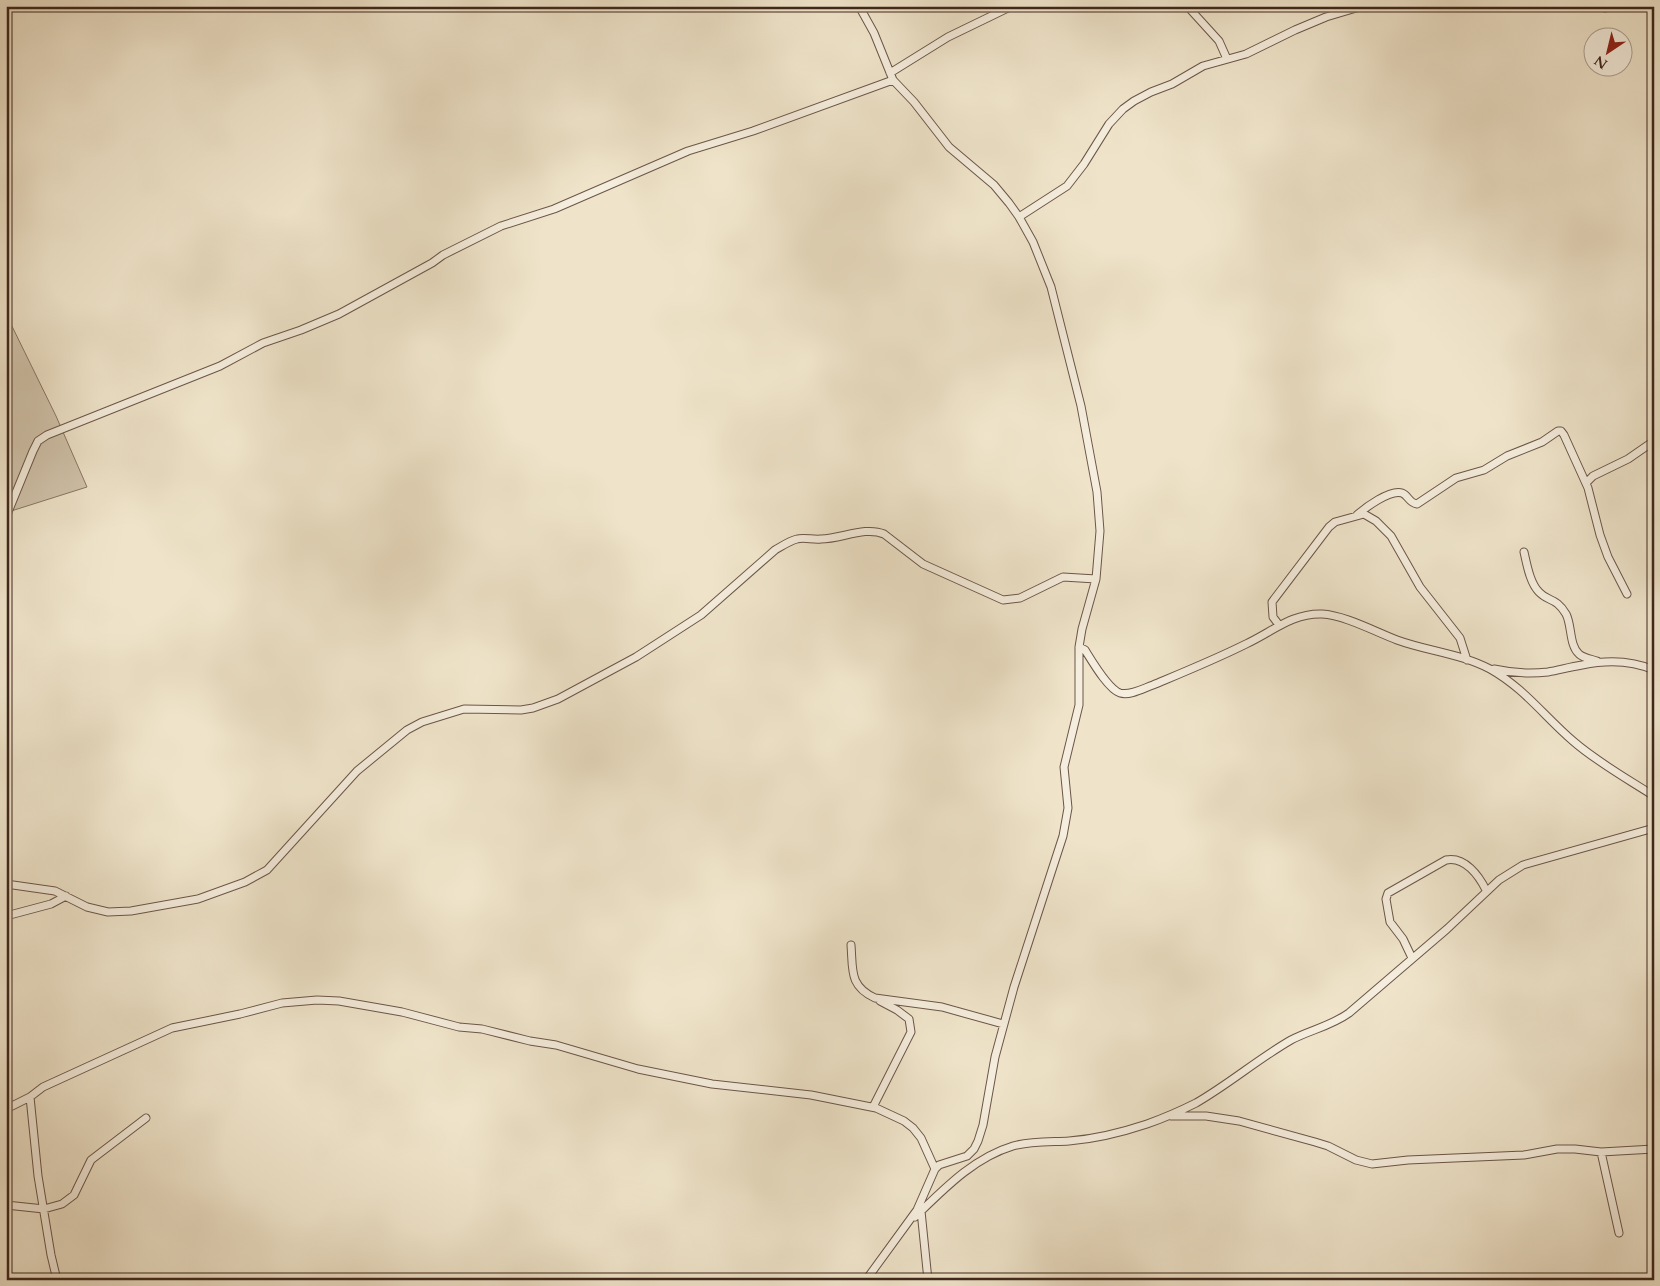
<svg xmlns="http://www.w3.org/2000/svg" width="1660" height="1286" font-family="Cardo,serif">
<rect width="100%" height="100%" fill="#efe4ca"/>
<filter id="stains"><feTurbulence type="fractalNoise" baseFrequency=".004" numOctaves="4"/><feColorMatrix values="0 0 0 0 .2 0 0 0 0 .09 0 0 0 0 .02 0 0 0 .5 -.17"/></filter>
<radialGradient id="worn" r=".72"><stop offset=".6" stop-color="#630" stop-opacity="0"/><stop offset="1" stop-color="#630" stop-opacity=".3"/></radialGradient>
<path fill="#d1c4ac" stroke="#887664" d="M6,314L56,416L87,487L8,512H6Z"/>
<g fill="none" stroke-linecap="round" stroke-linejoin="round">
<g stroke="#6b5648" stroke-width="9">
<path id="minor" d="M859,6L874,33L893,80L914,102L949,147L994,185L1009,203L1019,217L1033,242L1051,287L1081,406L1097,492L1100,531L1096,579L1082,629L1079,647V705L1064,767L1068,808L1063,836L1014,987L995,1057L983,1125L978,1141L974,1149L967,1156L939,1165L935,1169L917,1210L866,1280
M1650,6L1654,12
M1189,8L1219,41L1227,59
M1605,8L1610,6
M890,73L948,37L1012,6
M1019,217L1067,186L1084,164L1109,124L1123,109L1134,101L1151,92L1172,84L1203,66L1246,54L1295,30L1326,17L1363,6
M1586,483L1593,476L1628,459L1654,441
M1357,515C1365,508 1390,489 1402,493C1408,495 1409,503 1417,504L1456,478L1484,470L1507,456L1542,442L1558,431H1561L1564,435L1588,488L1600,535L1608,557L1627,594
M6,517L33,451L38,441L47,435L220,366L263,343L301,330L339,314L432,263L443,255L501,226L554,209L688,151L753,131L893,80
M1524,552C1527,565 1530,583 1539,592C1548,602 1556,597 1566,614C1572,625 1569,645 1579,654C1583,658 1591,659 1597,661
M1279,625L1273,617L1272,602L1329,527L1335,522L1364,514L1376,521L1391,536L1420,587L1460,638L1467,660
M1079,647L1085,650C1092,661 1108,689 1120,693C1130,696 1144,688 1153,685C1184,672 1216,659 1246,644C1272,632 1292,613 1322,614C1344,615 1376,632 1397,640C1427,651 1462,654 1490,669C1524,688 1544,716 1573,741C1597,762 1626,778 1654,796
M1494,669C1512,673 1530,674 1548,672C1559,670 1570,667 1582,665C1606,660 1631,660 1654,670
M6,884L55,891L87,907L108,912L131,911L198,899L245,882L267,870L357,771L407,730L422,722L464,709L521,710L533,708L558,699L636,657L701,615L775,550C782,546 789,541 797,539C804,537 813,540 821,539C841,539 865,526 884,534L923,564L1003,600L1020,598L1063,577L1096,579
M6,916L51,904L66,896
M851,945C853,970 849,986 875,998L942,1007L1003,1024
M1412,958L1403,939L1390,922L1386,899L1388,893L1446,860C1465,856 1479,876 1486,890
M30,1097L38,1176L51,1255L57,1280
M873,1107L911,1032L909,1019L897,1010L880,1001
M6,1109L30,1097L43,1087L172,1028L240,1014L282,1003L317,1000L339,1001L402,1012L459,1027L482,1029L530,1041L556,1045L638,1069L712,1084L811,1095L876,1108L904,1121L913,1128L921,1138L935,1169
M1171,1116H1206L1239,1121L1315,1142L1328,1146L1356,1160L1372,1164L1408,1160L1524,1155L1557,1149H1575L1601,1152L1654,1149
M1601,1152L1619,1233
M6,1205L44,1209L62,1204L74,1195L91,1160L146,1118
M921,1211L928,1280
M915,1217C943,1190 973,1158 1013,1146C1030,1141 1051,1142 1069,1141C1095,1139 1123,1132 1147,1124C1164,1118 1180,1111 1196,1103C1229,1084 1258,1059 1291,1040C1310,1030 1331,1026 1349,1013L1447,929L1499,880L1523,865L1654,828"/>
</g>
<use href="#minor" stroke="#f5eddd" stroke-width="7"/>
</g>
<rect width="1660" height="1286" fill="none" stroke="#efe4ca" stroke-width="25"/>
<rect x="8" y="8" width="1645" height="1271" fill="none" stroke="#3f271c" stroke-width="2.5"/>
<rect x="12" y="12" width="1635" height="1261" fill="none" stroke="#3f271c"/>
<g transform="translate(1608 52) rotate(215)"><circle r="24" fill="#f5eddd" stroke="#ac9e90"/>
<path d="M0-4L9 19L0 12L-9 19Z" fill="#8f2418"/>
<text y="-8" font-size="14" font-weight="bold" text-anchor="middle" fill="#3f271c">N</text>
</g>
<rect width="100%" height="100%" filter="url(#stains)"/>
<rect width="100%" height="100%" fill="url(#worn)"/>
</svg>
